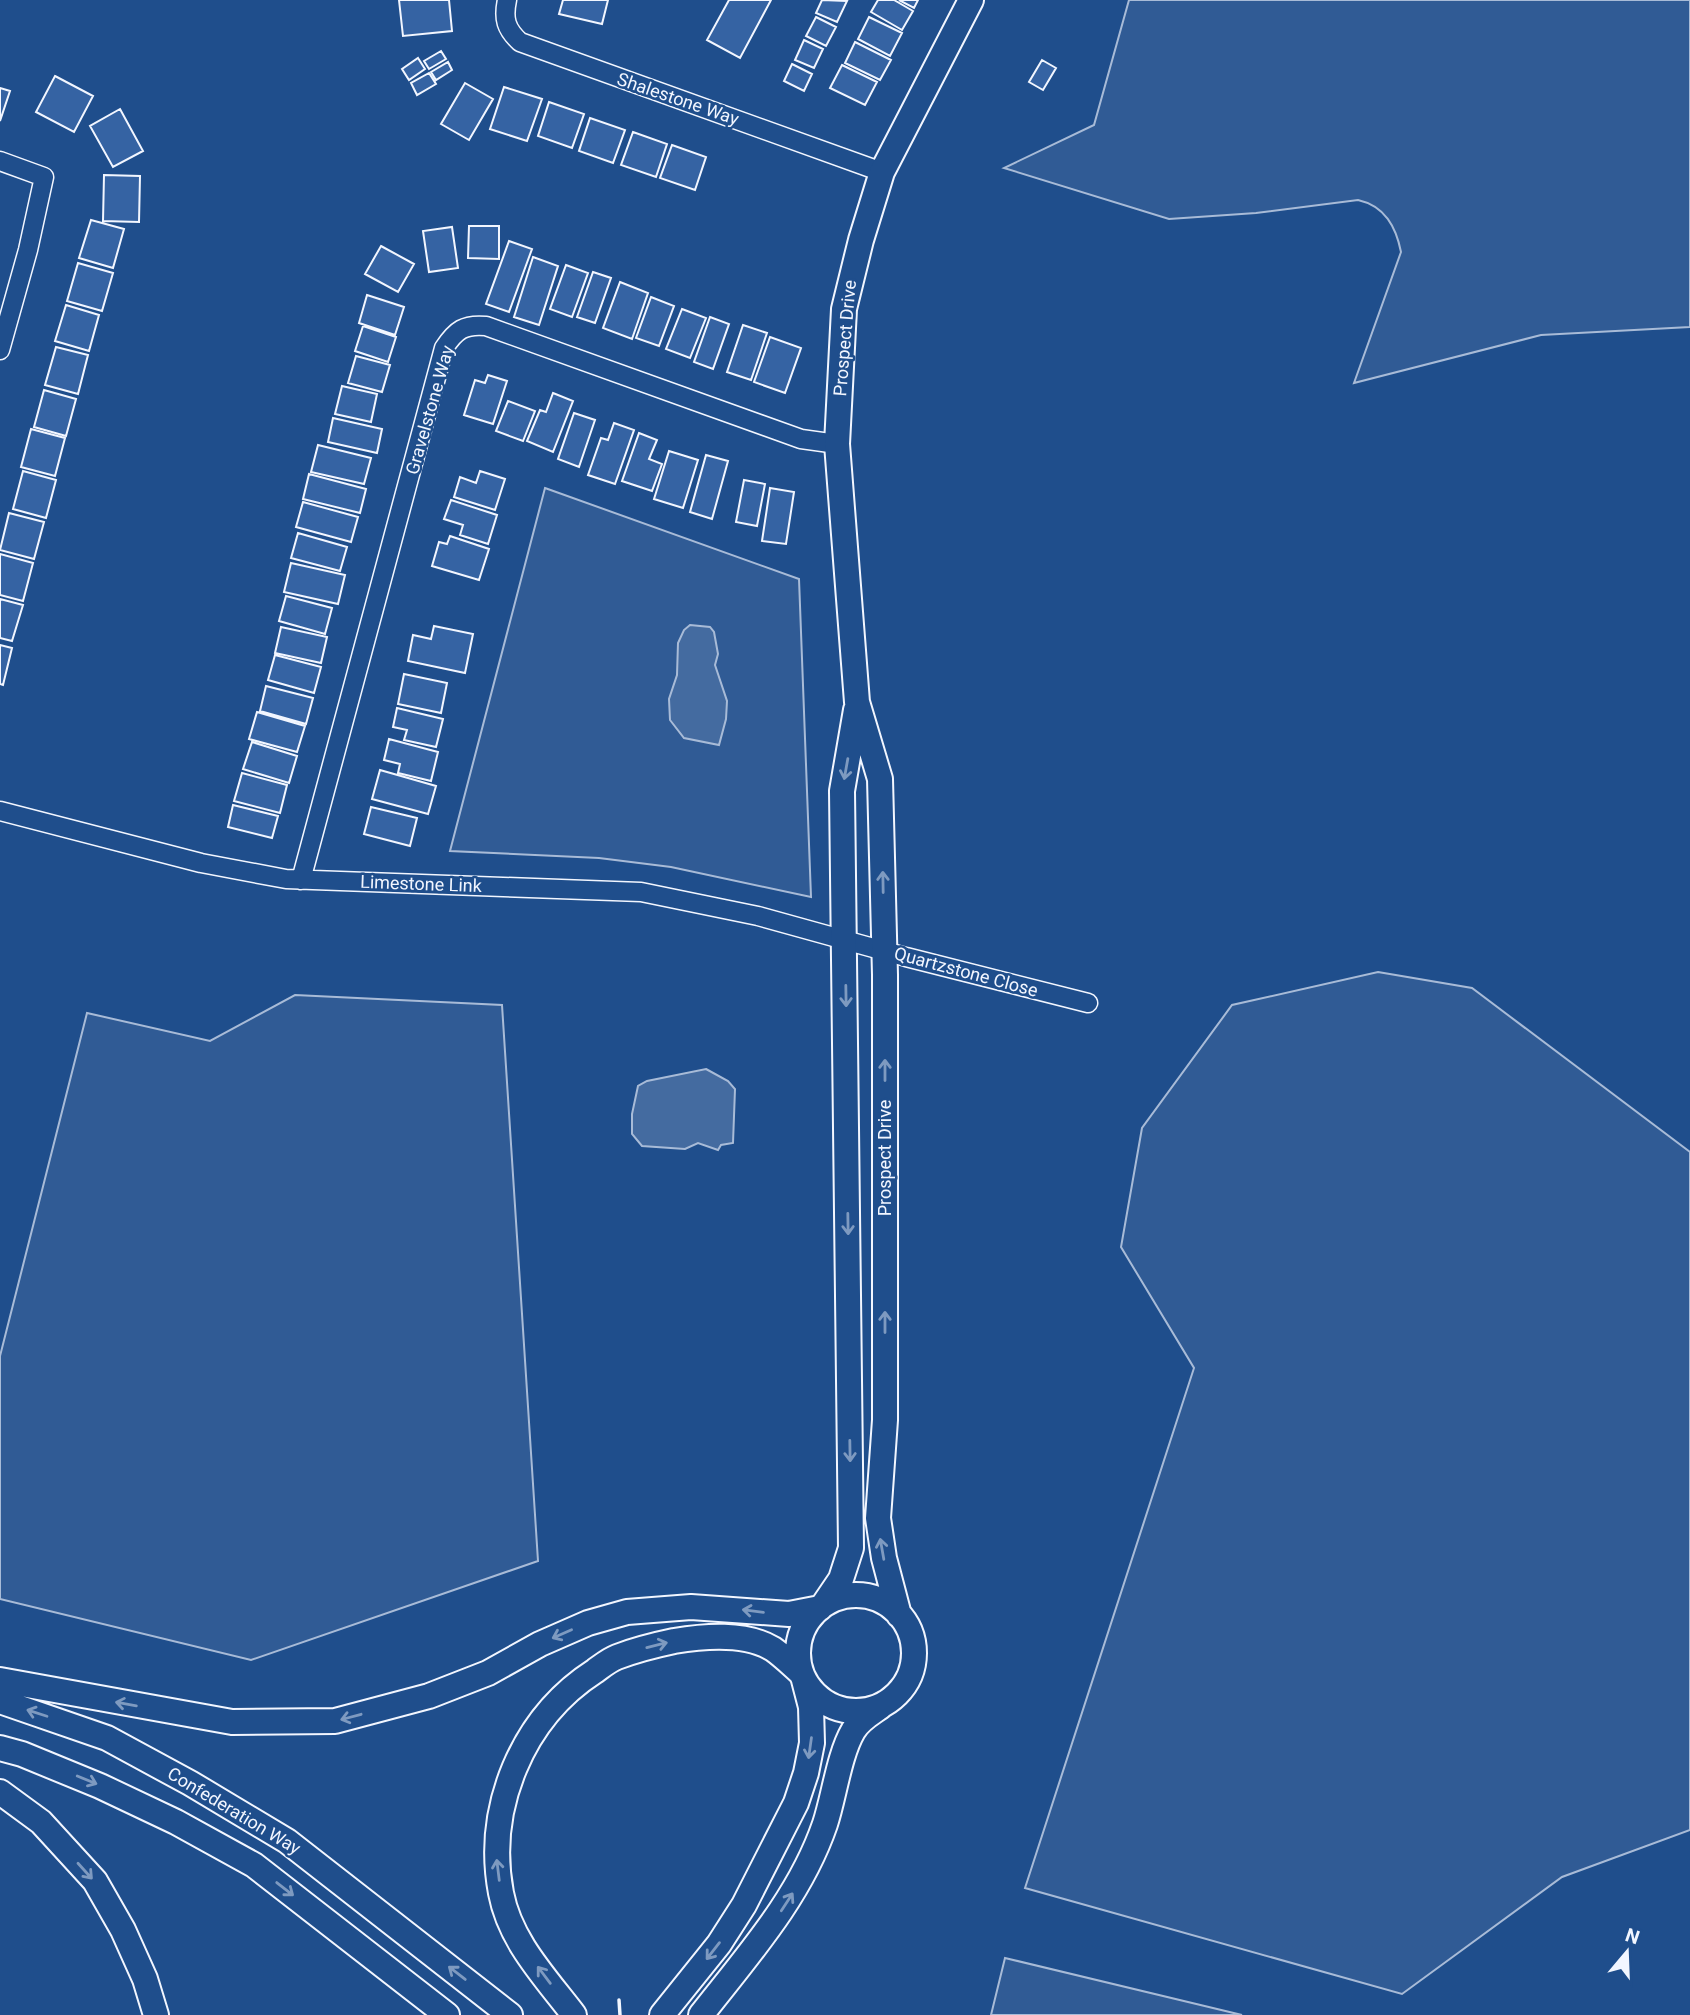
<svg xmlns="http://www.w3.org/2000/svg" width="1690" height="2015" font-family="Roboto,sans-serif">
<rect width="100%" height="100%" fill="#1f4e8c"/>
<path fill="#305b95" stroke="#a8bbd7" stroke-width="2" d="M1129,0H1690V327L1541,335L1354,383L1401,252C1396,227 1385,206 1358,200L1256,213L1169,219L1004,168L1094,125Z
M545,488L799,579L811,897L671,867L599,858L450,851Z
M1378,972L1472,988L1690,1152V1830L1562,1877L1402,1994L1025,1888L1194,1368L1121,1247L1142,1128L1232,1005Z
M295,995L502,1005L538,1561L251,1660L0,1599V1356L87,1013L210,1041Z
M1005,1958L1242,2015H991Z"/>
<path fill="#446ba0" stroke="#a8bbd7" stroke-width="2" d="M690,625L710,627L714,632L718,654L715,665L727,701L726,719L719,745L684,738L670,720L669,699L677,675L678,643L684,630Z
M706,1069L728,1081L735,1089L733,1143L721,1145L718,1150L698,1143L685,1149L642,1146L632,1134V1114L638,1086L647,1081Z"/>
<path fill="#3563a3" stroke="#f2f6ff" stroke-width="2" d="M399,0H449L452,31L403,36Z
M563,0H608L602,24L559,14Z
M729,0H771L740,58L707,40Z
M822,0L847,1L837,22L816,13Z
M878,0H894L913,11L902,30L871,12Z
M899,0H918L914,8Z
M816,17L836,27L826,46L806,36Z
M869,17L902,33L890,56L858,39Z
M804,40L823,49L814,68L795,60Z
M855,42L891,60L880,80L845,63Z
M441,51L446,59L429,69L424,61Z
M418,58L425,69L409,80L402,69Z
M1042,60L1056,68L1043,90L1029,82Z
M448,62L452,70L436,80L431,72Z
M792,64L812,74L804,91L784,81Z
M842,65L877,82L865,105L830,88Z
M429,73L436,84L417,95L411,83Z
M55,76L93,96L74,132L36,112Z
M465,83L493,99L469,140L441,124Z
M504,87L542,99L527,141L490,129Z
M0,88L10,91L0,121Z
M549,102L584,114L572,148L538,136Z
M120,109L143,151L113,167L90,126Z
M590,118L625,130L613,163L579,151Z
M633,132L667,144L656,177L621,165Z
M672,145L706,157L695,190L660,178Z
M104,175L140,176L139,222L103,221Z
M91,220L124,229L113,268L79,258Z
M469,226H499V259L468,258Z
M452,227L458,268L429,272L423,231Z
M509,241L532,249L509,312L486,304Z
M381,246L414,264L398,292L365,274Z
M533,257L558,266L539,325L514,317Z
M78,263L113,273L102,311L67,301Z
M566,265L588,273L572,317L550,309Z
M593,272L611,278L595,323L577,317Z
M620,282L648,293L632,339L603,328Z
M367,295L404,307L395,335L359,323Z
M651,297L674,306L659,346L636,338Z
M66,305L99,315L89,351L55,341Z
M682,309L706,318L690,358L666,349Z
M710,317L729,324L713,369L694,362Z
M743,325L767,333L751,380L727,372Z
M363,326L396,337L388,362L355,351Z
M770,337L801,348L785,393L754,382Z
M56,347L88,355L78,394L45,385Z
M356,356L390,365L382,392L348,383Z
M488,375L507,381L493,424L464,415L475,380L485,383Z
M342,386L377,394L371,422L335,414Z
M44,390L76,399L66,436L34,427Z
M553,393L573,401L553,452L527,441L540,410L546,412Z
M508,401L535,411L523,441L496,431Z
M574,413L595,420L579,467L558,459Z
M333,418L382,429L377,453L328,442Z
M614,423L634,430L615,484L588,475L601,438L608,440Z
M31,429L65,438L55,476L21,467Z
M639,433L657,440L649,459L662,464L652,491L622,481Z
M318,445L371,458L364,484L311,472Z
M669,451L698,460L683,508L654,499Z
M706,455L728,461L712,519L690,512Z
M23,471L56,480L46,518L13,509Z
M480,471L505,479L495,510L454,497L460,477L476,483Z
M309,474L366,489L360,513L303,499Z
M744,480L765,484L757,526L736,522Z
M770,488L794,492L786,544L762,541Z
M451,500L497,515L488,544L460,535L463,525L444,519Z
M303,502L358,517L351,542L296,527Z
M9,513L44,522L34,559L0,550Z
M298,533L347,547L340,571L291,558Z
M450,536L489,549L479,580L432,566L439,542L447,544Z
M0,554L33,563L23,601L0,595Z
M291,563L345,575L338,604L284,592Z
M286,596L332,608L325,634L279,621Z
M0,599L23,605L12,641L0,638Z
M434,626L473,634L465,673L408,661L413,635L431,639Z
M281,627L327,637L321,663L275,653Z
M0,645L12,648L3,685L0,684Z
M275,655L321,667L314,693L268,680Z
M404,674L447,683L441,713L398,704Z
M266,686L313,698L306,724L260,711Z
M397,708L443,719L436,747L404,740L407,730L393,727Z
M257,712L305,726L297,752L249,739Z
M389,739L438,752L431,781L398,773L400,764L384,760Z
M252,742L297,756L289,783L243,769Z
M380,770L436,786L428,814L372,799Z
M242,773L287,785L280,813L234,801Z
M233,805L278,816L272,838L228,827Z
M371,807L417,818L410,846L364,834Z"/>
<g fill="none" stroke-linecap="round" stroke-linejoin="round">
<g stroke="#f2f6ff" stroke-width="21">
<path id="street" d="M507,0C503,19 506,29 520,42L882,172
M0,161L44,177L28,250L0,350
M0,811L201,863L286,879L641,892L758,916L906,957L1088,1003
M301,880L444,348C456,330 464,324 486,326L801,439L837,444"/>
</g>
<g stroke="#f2f6ff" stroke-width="28">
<path id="secondary" d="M798 1653a58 58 0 1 1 116 0a58 58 0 1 1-116 0Z
M824,1604L841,1579L851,1548L842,791L856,710
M899,1615L884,1558L878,1518L885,1420V975L880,779L857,702L837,444L844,309L861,240L882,172L971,0
M0,1680L232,1722L335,1721L429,1696L488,1673L540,1644L588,1623L627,1612L691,1607L789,1614L820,1608
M0,1701L107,1738L190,1783L287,1841L510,2015
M0,1748L22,1754L100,1786L176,1822L254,1865L447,2015
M0,1792L41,1822L95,1881L123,1930L145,1979L156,2015
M574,2015C545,1977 510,1941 501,1893C485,1808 522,1718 595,1671C602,1666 609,1660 617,1657C635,1650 655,1645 674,1641C704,1636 745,1632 773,1649C783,1656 792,1665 801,1673
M662,2015L719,1944L744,1905L796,1803L806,1773L812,1743L811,1707L804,1680
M701,2015C748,1955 800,1897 825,1824C834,1797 839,1755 853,1731C859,1720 870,1714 880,1707"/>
</g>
<use href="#street" stroke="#1f4e8c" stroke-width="18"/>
<use href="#secondary" stroke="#1f4e8c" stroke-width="24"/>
<path stroke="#f2f6ff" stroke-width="3.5" d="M619,2000L620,2015"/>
</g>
<defs><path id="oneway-shaft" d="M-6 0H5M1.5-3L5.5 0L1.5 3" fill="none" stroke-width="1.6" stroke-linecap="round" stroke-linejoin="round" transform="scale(1.75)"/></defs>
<g stroke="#7e9ac0">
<use href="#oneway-shaft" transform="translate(846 769) rotate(100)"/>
<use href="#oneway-shaft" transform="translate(883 882) rotate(-91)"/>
<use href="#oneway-shaft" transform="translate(846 996) rotate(89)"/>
<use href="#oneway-shaft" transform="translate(885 1070) rotate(-90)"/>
<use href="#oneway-shaft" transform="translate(848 1224) rotate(89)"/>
<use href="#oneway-shaft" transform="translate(885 1322) rotate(-90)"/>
<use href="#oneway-shaft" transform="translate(850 1451) rotate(89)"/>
<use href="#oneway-shaft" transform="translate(882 1549) rotate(-100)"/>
<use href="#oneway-shaft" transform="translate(753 1611) rotate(-173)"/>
<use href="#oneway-shaft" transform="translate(562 1634) rotate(156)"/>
<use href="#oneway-shaft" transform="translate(657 1645) rotate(-14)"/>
<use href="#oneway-shaft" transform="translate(126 1704) rotate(-170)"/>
<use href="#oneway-shaft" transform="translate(37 1713) rotate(-162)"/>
<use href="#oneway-shaft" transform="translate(351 1717) rotate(165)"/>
<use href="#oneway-shaft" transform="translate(810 1748) rotate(98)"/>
<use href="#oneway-shaft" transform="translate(87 1780) rotate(22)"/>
<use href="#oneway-shaft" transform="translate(498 1870) rotate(-97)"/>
<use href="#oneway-shaft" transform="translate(85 1871) rotate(48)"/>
<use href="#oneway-shaft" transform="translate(285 1889) rotate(38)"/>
<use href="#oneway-shaft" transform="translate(787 1902) rotate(-57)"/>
<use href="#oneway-shaft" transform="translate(713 1951) rotate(128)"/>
<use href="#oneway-shaft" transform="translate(457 1973) rotate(-142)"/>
<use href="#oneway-shaft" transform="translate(544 1975) rotate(-127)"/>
</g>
<g text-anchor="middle" stroke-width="5" stroke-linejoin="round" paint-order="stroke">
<g font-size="18" fill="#f2f6ff" stroke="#1f4e8c">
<text transform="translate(678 99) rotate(19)" y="6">Shalestone Way</text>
<text transform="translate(845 338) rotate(-85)" y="6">Prospect Drive</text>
<text transform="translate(430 410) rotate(-74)" y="6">Gravelstone Way</text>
<text transform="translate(421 884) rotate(2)" y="6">Limestone Link</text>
<text transform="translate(966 972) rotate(15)" y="6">Quartzstone Close</text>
<text transform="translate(885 1158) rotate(-90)" y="6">Prospect Drive</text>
<text transform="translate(234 1811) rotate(31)" y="6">Confederation Way</text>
</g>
</g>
<g transform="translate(1627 1952) rotate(19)" stroke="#1f4e8c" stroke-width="5" paint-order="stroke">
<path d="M0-5L12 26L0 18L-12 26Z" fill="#f2f6ff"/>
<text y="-10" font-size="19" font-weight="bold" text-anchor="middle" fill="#f2f6ff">N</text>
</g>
</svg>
